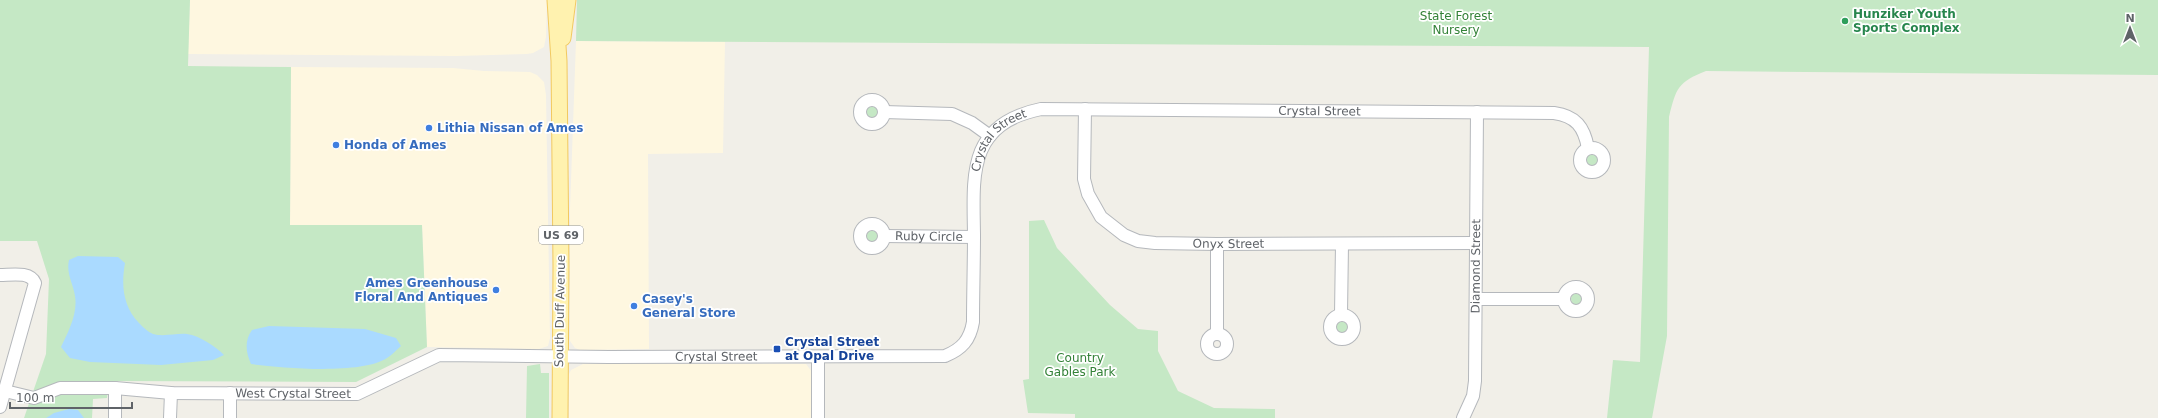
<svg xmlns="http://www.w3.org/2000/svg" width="2158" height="418" font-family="'DejaVu Sans',sans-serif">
<rect width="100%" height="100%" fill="#f1efe8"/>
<path fill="#fef7e0" d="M190,0H547L546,37L544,47L533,53L527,54L456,56L188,54Z
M576,41L725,42L723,153L648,154L649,349L580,350L575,348L570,341V209Z
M291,67L453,68L484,71L530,72L537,75L544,82L546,95L550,338L548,346L539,349L427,347L422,225H290Z
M583,364H806L812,372V418H569V374L571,370Z"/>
<path fill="#c5e8c5" d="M0,0H190L188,66L291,67L290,225H422L427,347L356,382L109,381L107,398L93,399L92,418H24L46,354L49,279L37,241H0Z
M577,0H2158V75L1706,71C1678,82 1676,88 1669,117L1667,336L1652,418H1607L1613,360L1640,362L1649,47L576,41Z
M865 112a7 7 0 1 1 14 0a7 7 0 1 1-14 0Z
M1584 161a7 7 0 1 1 14 0a7 7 0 1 1-14 0Z
M1044,220L1057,248L1110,305L1138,329L1158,331V351L1178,391L1214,408L1275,409V418H1075V414L1028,413L1023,380L1029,379V221Z
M865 236a7 7 0 1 1 14 0a7 7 0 1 1-14 0Z
M1571 299a7 7 0 1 1 14 0a7 7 0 1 1-14 0Z
M1334 328a7 7 0 1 1 14 0a7 7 0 1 1-14 0Z
M540,364L541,373H549V418H526L527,366Z"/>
<path fill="#aadaff" d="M78,256L118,257L125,263C121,286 123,306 139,323C143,327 148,332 153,334C164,337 176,333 187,334C200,336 215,346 224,355L213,360L161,365L90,362L70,358L61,347C68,332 78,314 75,296C73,283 66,274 69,260Z
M269,326L365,329L396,338L401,346C396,350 392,355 387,358C362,375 281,368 251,364C246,353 244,341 252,330Z
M69,409L78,410L84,418H46L54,413Z"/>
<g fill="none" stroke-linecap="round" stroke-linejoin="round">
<g stroke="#b5b8bc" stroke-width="14">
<g id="minor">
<circle cx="872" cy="112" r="12"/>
<path id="s1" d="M1085,109L1084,179L1088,194L1101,217L1124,235L1138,241L1155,243L1217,244L1476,243"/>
<path d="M884,112L952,114L972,123L990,136"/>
<circle cx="1592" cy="160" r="12"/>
<circle cx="872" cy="236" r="12"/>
<path id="s2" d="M884,236L974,237"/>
<path d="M0,275C11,275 30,271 35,283L0,407"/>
<circle cx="1576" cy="299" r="12"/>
<path d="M1476,299H1564"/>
<path d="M1341,315L1342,244"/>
<circle cx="1342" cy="327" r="12"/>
<circle cx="1217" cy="344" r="10"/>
<path d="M1217,334V244"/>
<path id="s3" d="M5,391L34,398L60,388H115L171,393L357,394L439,355L609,357L945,356C962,349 970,340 973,322C973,293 974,263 974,234C973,173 968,124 1041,109L1554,113C1576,116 1584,127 1588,148"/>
<path d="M230,393V418"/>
<path d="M115,418V388"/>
<path d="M170,418L171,393"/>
<path d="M818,418V357"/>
<path id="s4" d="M1463,418L1473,396L1475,381L1477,112"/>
</g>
</g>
<g stroke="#f2c960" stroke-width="17">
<path id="major" d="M555,0L559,61L561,266L560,418
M563,38L568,0"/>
</g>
<use href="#minor" stroke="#fff" stroke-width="12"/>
<use href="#major" stroke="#fff2af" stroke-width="15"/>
</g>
<circle fill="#2e9e5b" stroke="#fff" stroke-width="1.5" cx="1845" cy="21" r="4"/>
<g fill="#3f7fe0" stroke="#fff" stroke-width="1.5">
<circle cx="429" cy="128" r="4"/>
<circle cx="336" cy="145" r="4"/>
<circle cx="496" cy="290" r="4"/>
<circle cx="634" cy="306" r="4"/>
</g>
<rect fill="#1a4fb4" stroke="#fff" stroke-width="1.5" x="773" y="345" width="8" height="8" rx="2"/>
<g text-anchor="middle" stroke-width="3.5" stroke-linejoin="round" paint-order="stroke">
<rect fill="#fff" stroke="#8f9295" stroke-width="1" x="539" y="226" width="44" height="18" rx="3"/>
<g font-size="11" font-weight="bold" fill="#5f6368">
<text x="561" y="239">US 69</text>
</g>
<g font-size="12" font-weight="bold" fill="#27864d" stroke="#fff" text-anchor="start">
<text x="1853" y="18">Hunziker Youth<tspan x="1853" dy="14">Sports Complex</tspan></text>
</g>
<g font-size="12" fill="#348238" stroke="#fff">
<text x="1456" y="20">State Forest<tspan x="1456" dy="14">Nursery</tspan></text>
<text x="1080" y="362">Country<tspan x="1080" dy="14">Gables Park</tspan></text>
</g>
<g font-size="12" fill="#5f6368" stroke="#fff">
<text dy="4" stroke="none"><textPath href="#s3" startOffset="1525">Crystal Street</textPath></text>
<text dy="4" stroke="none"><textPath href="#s3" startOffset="1190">Crystal Street</textPath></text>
<text dy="4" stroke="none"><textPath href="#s2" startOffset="45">Ruby Circle</textPath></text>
<text dy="4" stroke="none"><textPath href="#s1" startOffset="247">Onyx Street</textPath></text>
<text dy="4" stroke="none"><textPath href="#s4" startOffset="154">Diamond Street</textPath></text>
<text transform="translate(560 311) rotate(-89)" y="4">South Duff Avenue</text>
<text dy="4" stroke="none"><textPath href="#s3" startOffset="723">Crystal Street</textPath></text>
<text dy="4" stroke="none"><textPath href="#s3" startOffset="291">West Crystal Street</textPath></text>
</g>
<g font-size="12" font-weight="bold" fill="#366cbe" stroke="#fff" text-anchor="start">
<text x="437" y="132">Lithia Nissan of Ames</text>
<text x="344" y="149">Honda of Ames</text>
<text x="488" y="287" text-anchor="end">Ames Greenhouse<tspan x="488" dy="14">Floral And Antiques</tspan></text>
<text x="642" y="303">Casey's<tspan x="642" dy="14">General Store</tspan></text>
</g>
<g font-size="12" font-weight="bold" fill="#164399" stroke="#fff" text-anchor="start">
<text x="785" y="346">Crystal Street<tspan x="785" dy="14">at Opal Drive</tspan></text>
</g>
</g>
<g transform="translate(2130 28)" stroke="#ffffff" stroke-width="3" paint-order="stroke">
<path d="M0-3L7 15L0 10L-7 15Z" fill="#5f6368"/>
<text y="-6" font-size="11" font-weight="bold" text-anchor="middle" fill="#5f6368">N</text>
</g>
<path d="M10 402v6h122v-6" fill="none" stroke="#5f6368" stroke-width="2"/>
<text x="16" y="402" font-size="12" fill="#5f6368" stroke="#ffffff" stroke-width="3" paint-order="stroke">100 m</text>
</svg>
